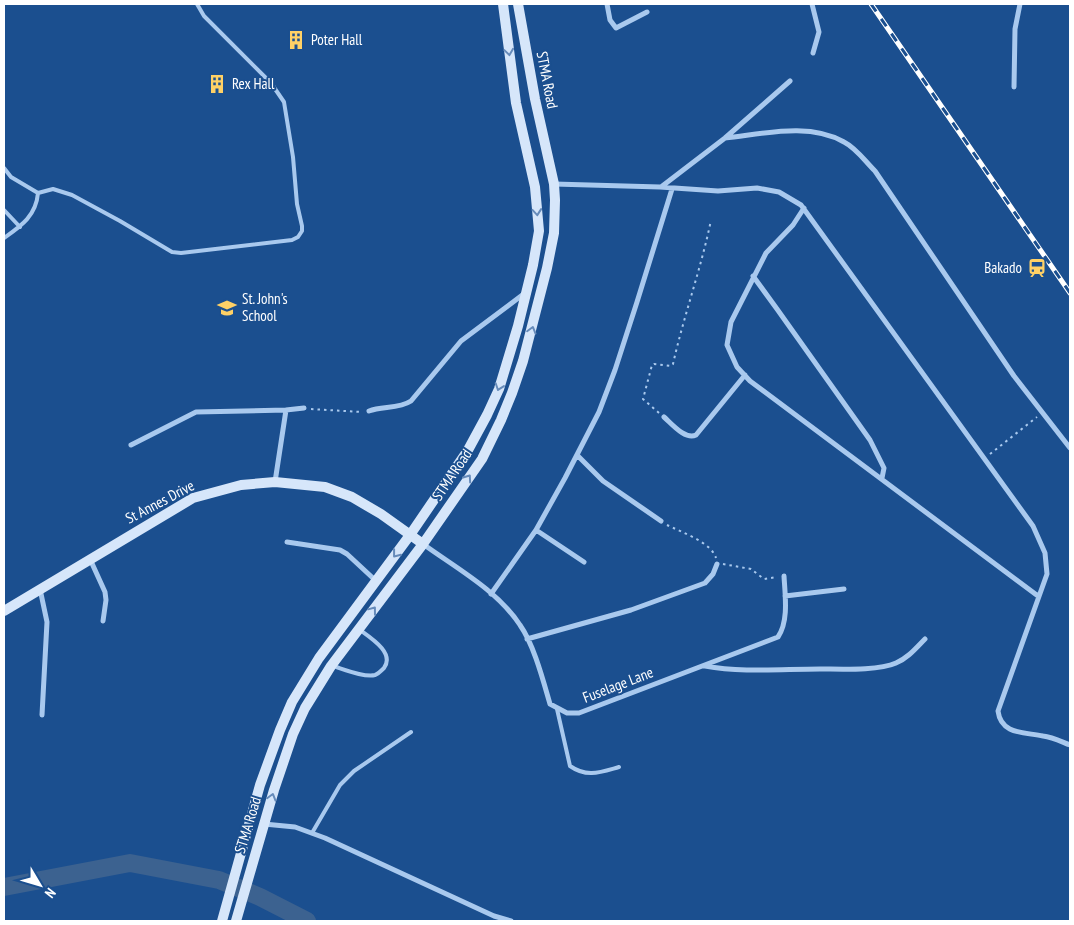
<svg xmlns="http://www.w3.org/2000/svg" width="1074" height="925" font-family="'PT Sans Narrow',sans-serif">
<rect width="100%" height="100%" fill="#1b4f8f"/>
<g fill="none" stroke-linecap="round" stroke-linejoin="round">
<path stroke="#3c6290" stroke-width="18" d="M4,887L130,863L219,880L260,897L307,921"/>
<path stroke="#a9c9ee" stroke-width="2" stroke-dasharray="2.5 4" stroke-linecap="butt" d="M311,409L362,412
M659,413L643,399L652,365L654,364L671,366L673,364C684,315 701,269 711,220
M990,454L1037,417
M667,525C681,532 711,542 716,558
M723,564L751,569L764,579L777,577"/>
<path stroke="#a9c9ee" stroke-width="4" d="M4,168L11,177L38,193L53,189L72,195L120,221L172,252L181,253L292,240L298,237L302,231V226L297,204L293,157L284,102L271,83L204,16L197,4
M4,210L20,227
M4,238C21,226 36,216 38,193
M333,666C343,669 365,678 375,675C378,674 382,670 384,668C395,653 371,638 360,630
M557,709L570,766C587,778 601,772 619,767
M312,833L340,785L354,771L411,732"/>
<path stroke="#a9c9ee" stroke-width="5" d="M607,4L610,20L616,28L647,12
M812,4L819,32L813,53
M1014,87L1015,29L1020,4
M725,138C763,134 809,122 844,142C856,148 865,161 875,171L1014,376L1070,448
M554,184L660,187L718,191L757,188L779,192L801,205L1033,526L1045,553L1047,574L998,711C1001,735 1025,732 1043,736C1053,737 1062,742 1070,745
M661,187L725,138L790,81
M804,208L793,225L766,253L731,322L727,345L737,367L750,381L1038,596
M753,276L777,309L870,440L884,468L882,478
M369,411C382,406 399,409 411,401L461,341L525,293
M664,417C672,424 685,440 696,435L745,375
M131,445L196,412L286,410
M577,455L603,481L661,521
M275,482L286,410L304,408
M536,530L584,562
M287,542L340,550L347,554L375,580
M423,544C456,568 497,590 520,625C534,645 543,680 550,704L567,713H579L778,637C789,621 785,595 784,576
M90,559L105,592L106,600L103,621
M40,589L47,622L42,715
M491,594L536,530L565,478L599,412L615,370L637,302L672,189
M785,596L844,589
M527,639L631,610L705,583L713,574L717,564
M705,666C742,673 782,669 820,669C840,669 878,671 896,663C908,658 916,648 925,639
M264,824L295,827L325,838L494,916L511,921"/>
<path stroke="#d6e6fa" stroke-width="10" d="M4,611L193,498L241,485L275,482L325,487L352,497L381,514L423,544
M222,921L260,785L280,730L292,702L319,658L410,535L468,450L487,415L499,389L518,326L533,265L539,231L535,187L516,103L503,4
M236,921L274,790L293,734L305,708L331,666L423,544L482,459L501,420L512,393L523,361L547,268L554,233L555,200L554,184L535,99L518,4"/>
<g stroke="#fff" stroke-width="5">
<path id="rail" d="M871,4L1070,293"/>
</g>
<use href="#rail" stroke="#1b4f8f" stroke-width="3" stroke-dasharray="9" stroke-linecap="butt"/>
</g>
<defs><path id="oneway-chevron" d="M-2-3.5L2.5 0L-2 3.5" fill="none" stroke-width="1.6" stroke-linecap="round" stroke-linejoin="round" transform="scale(1.25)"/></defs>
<g stroke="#668bba">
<use href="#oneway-chevron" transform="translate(509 52) rotate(82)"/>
<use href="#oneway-chevron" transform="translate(537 212) rotate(85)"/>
<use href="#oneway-chevron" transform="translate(532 330) rotate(-74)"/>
<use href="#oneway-chevron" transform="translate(499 387) rotate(109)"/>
<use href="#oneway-chevron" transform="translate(468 478) rotate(-55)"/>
<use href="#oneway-chevron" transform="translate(396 554) rotate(128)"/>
<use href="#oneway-chevron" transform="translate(373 610) rotate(-53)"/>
<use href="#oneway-chevron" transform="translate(272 797) rotate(-74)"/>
</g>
<defs>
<g id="building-bare" transform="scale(1.5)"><path d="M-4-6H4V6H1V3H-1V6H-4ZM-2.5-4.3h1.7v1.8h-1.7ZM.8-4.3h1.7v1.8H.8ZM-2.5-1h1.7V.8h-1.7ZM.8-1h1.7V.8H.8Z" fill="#ffd166" stroke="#1b4f8f" stroke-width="2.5" paint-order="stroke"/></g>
<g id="station-bare" transform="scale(1.5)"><path d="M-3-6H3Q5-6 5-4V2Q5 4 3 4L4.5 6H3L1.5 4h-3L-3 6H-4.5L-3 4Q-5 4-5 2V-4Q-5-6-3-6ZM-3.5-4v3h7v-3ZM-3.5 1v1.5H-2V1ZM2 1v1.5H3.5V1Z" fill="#ffd166" stroke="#1b4f8f" stroke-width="2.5" paint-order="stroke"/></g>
<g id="school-bare" transform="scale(1.5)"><path d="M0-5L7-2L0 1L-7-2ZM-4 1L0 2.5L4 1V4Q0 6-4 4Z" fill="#ffd166" stroke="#1b4f8f" stroke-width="2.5" paint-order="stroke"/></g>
</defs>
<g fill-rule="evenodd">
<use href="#building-bare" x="296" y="40"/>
<use href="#building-bare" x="217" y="84"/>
<use href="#station-bare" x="1037" y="268"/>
<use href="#school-bare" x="227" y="308"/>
</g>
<g text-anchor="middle" stroke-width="4" stroke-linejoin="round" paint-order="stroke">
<g font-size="15" fill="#fff" stroke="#1b4f8f" text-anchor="start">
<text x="311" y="45">Poter Hall</text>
<text x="232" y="89">Rex Hall</text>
<text x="1022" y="273" text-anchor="end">Bakado</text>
<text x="242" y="304">St. John's<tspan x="242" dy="17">School</tspan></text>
</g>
<g font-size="15" fill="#fff" stroke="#1b4f8f">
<text transform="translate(547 80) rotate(79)" y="5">STMA Road</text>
<text transform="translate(452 475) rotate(-56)" y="5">STMA Road</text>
<text transform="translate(160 502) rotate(-28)" y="5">St Annes Drive</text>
<text transform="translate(618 685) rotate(-21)" y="5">Fuselage Lane</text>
<text transform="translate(248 825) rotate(-73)" y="5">STMA Road</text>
</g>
</g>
<rect width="1074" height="925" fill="none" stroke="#ffffff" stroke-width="10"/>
<g transform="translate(40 885) rotate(128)" stroke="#1b4f8f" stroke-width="4" paint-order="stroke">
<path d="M0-4L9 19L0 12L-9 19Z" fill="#ffffff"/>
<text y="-8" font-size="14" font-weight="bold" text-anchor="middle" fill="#ffffff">N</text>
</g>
</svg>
